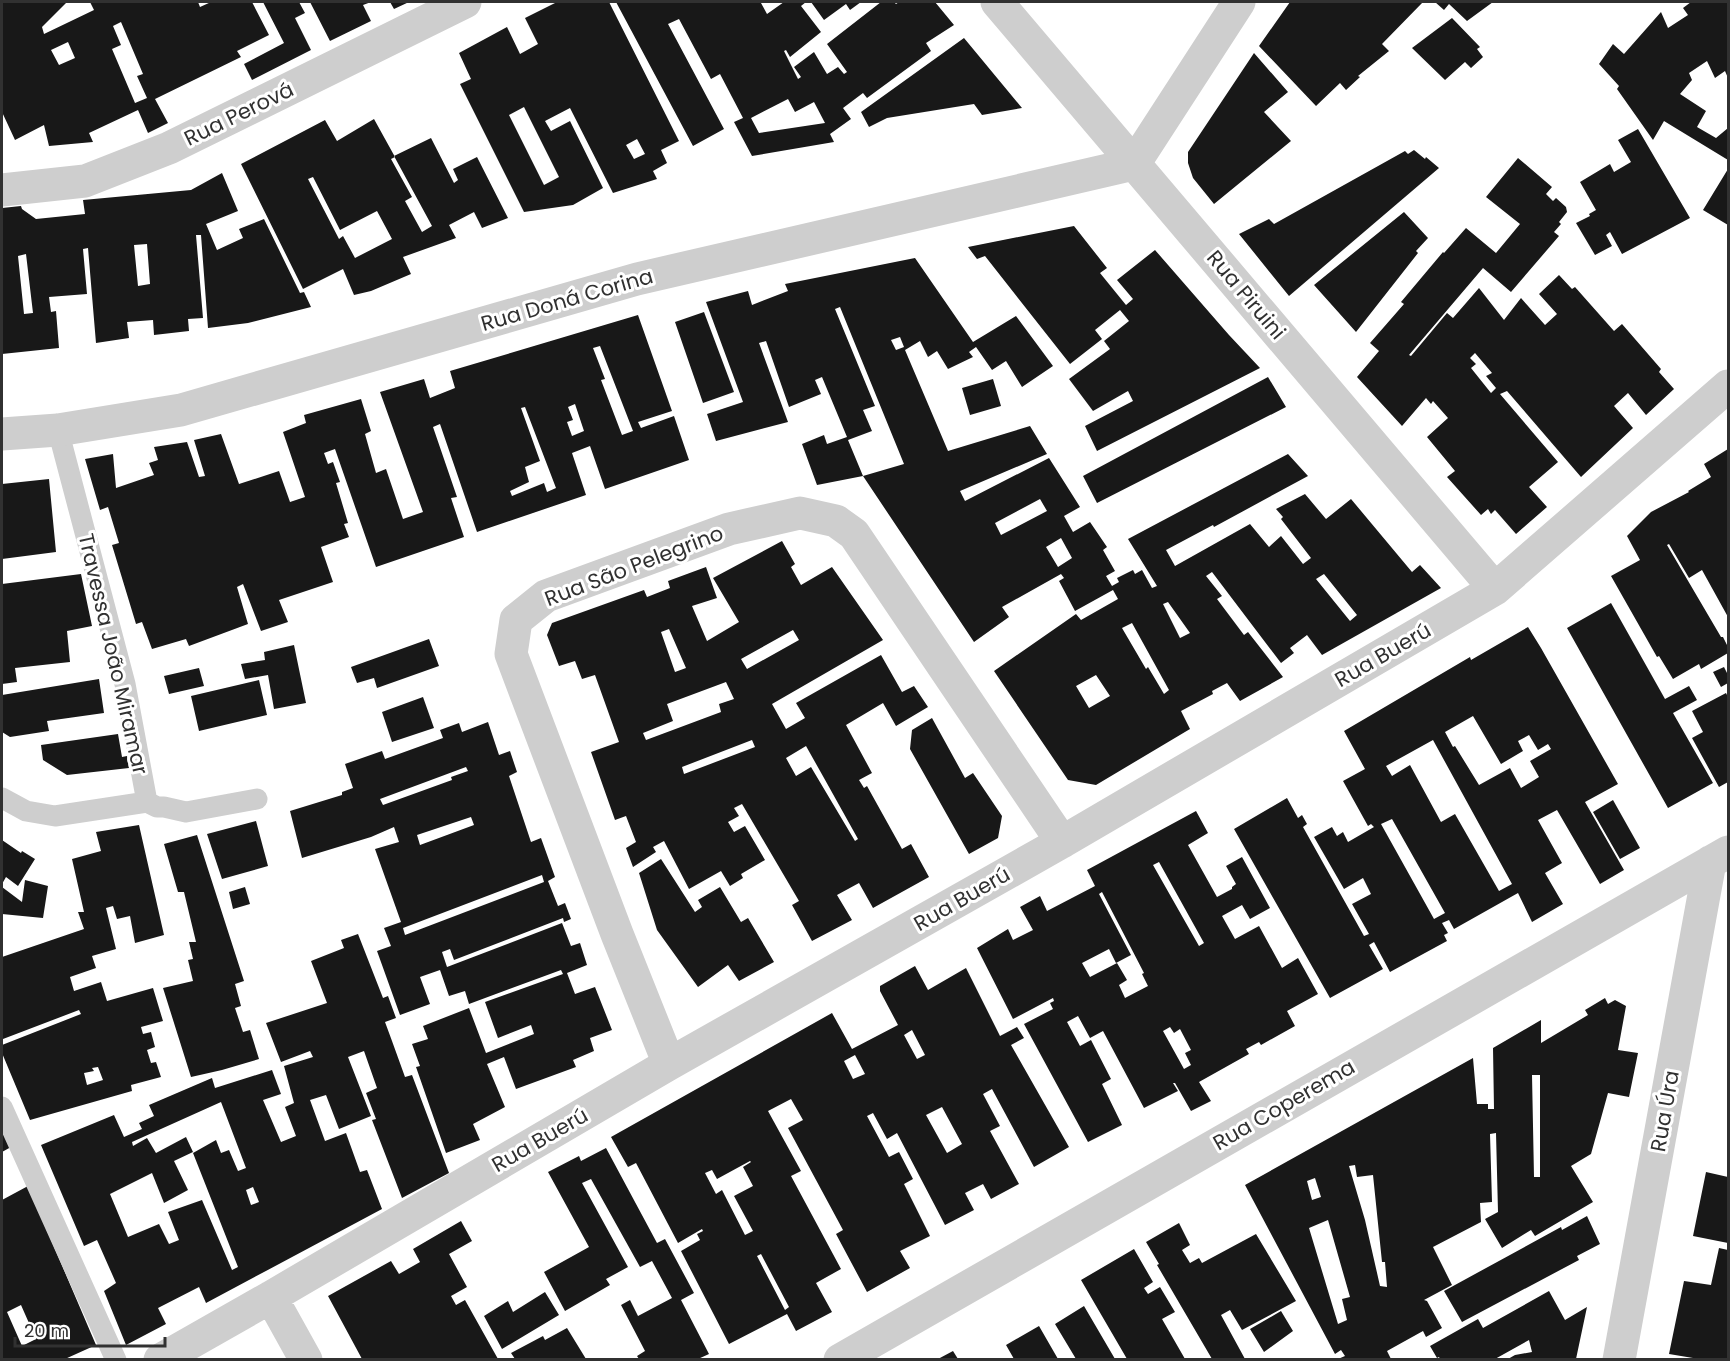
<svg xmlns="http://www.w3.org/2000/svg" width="1730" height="1361" font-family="Poppins,sans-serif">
<rect width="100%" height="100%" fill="#fff"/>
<path fill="#181818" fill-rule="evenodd" d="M2,2H67L42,27L44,34L94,10L90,2H128L129,3L131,2H198L200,7L211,2H252L269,35L237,51L241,57L155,99L168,123L148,133L138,110L89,133L93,142L49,146L44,125L15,140L2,112ZM121,22L143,74L137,76L147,98L135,103L112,49L121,45L113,26ZM68,42L75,58L59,65L51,50Z
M263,2H299L305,13L295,18L311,50L252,80L244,64L284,43Z
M310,2H371L363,5L371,21L330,41Z
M390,2H409L394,9Z
M557,2H609L679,141L661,150L667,163L653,171L657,179L613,193L570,108L545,121L551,131L570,121L603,188L573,205L524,212L460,84L471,79L459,53L507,27L520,54L538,44L525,18ZM524,107L559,177L544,185L509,115ZM637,139L645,154L634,159L626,145Z
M616,2H764L761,3L767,14L784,2H806L801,6L821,32L790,57L786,50L784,51L798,79L801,77L794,67L814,52L827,74L838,67L844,74L847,72L827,44L881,2H894L896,4L899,2H935L954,25L926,43L931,51L867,98L863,93L843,108L851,119L830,134L834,142L752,156L734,122L743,118L720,74L711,79L679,19L668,24L724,129L693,146ZM788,99L795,112L814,102L825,123L759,133L751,118Z
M811,2H861L850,10L846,4L824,20Z
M1290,2H1423L1382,44L1389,51L1358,76L1360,77L1346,90L1340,83L1316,106L1259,46Z
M1435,2H1493L1467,21L1449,4L1444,10Z
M1691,2H1728V78L1725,71L1715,78L1707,61L1689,73L1692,80L1680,94L1706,111L1697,127L1716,138L1728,128V160L1664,121L1653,140L1617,89L1619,86L1599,64L1613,44L1624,54L1661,12L1668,28L1688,15L1683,8Z
M1452,18L1480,47L1477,49L1483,57L1471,68L1465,62L1445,80L1412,48Z
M964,38L1022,108L982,115L974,104L887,118L869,127L861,112Z
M1254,53L1288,92L1264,112L1291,141L1214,204L1193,178L1188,163V152Z
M374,119L395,157L391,159L412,197L405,201L422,232L432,226L394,156L431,138L454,183L458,180L453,169L477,157L508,218L482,228L474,212L449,225L456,238L403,257L411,274L371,291L354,295L343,269L303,289L241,164L325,120L337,141ZM313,177L340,230L377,211L392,239L355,258L343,236L339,239L308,179Z
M1638,129L1690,218L1622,254L1610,232L1606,235L1612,246L1595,255L1576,223L1590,216L1589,214L1596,210L1580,182L1610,164L1614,172L1631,162L1618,140Z
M1414,150L1425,159L1426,157L1439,168L1289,296L1239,234L1269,219L1274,224L1405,151L1408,154Z
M1518,158L1552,187L1546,194L1553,201L1556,198L1566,207L1567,212L1559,222L1561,224L1554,232L1559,236L1511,292L1483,268L1409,355L1411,356L1447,313L1453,318L1479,288L1504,320L1521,298L1545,325L1557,314L1539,294L1559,275L1572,289L1575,287L1614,331L1622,324L1661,369L1659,372L1674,389L1646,415L1628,393L1614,406L1633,428L1581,477L1507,391L1500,394L1558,462L1529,487L1547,507L1516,534L1495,510L1491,514L1488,509L1481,515L1447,477L1455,471L1427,437L1448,418L1433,401L1431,404L1426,398L1402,426L1357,377L1379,351L1370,343L1404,304L1401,302L1443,252L1444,253L1466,228L1496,253L1520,224L1486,197ZM1475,353L1492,373L1486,376L1496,388L1491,393L1471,368L1476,364L1470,358Z
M1728,169V225L1703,210Z
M222,173L238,211L206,224L217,250L243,238L239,229L264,219L300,293L304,292L311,307L248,323L208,328L201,235H196L203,318L188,319L189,331L154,335L153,320L127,322L129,338L96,343L88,248L83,249L87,294L49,297L51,312L56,311L59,348L2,354V208L21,206L22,209L36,219L85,214L83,200L191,190ZM147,244L150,284L138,286L134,245ZM26,254L33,313L24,314L18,256Z
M1404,212L1428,238L1416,251L1418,253L1356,332L1314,285Z
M1074,226L1107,268L1100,273L1126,305L1133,299L1117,280L1155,250L1229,335L1260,368L1097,451L1085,426L1133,401L1128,391L1093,411L1069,379L1110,349L1104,341L1129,321L1120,310L1095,330L1102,339L1070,364L985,256L977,259L968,247Z
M915,258L973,342L1016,316L1053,366L1022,387L1006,361L992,370L976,347L969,352L973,357L948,369L937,351L928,357L920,341L905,350L948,451L1030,426L1047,454L960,491L965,501L1049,458L1080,507L1064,516L1073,532L1090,522L1107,547L1103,550L1115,571L1106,576L1112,586L1119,582L1117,578L1133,570L1135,574L1142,570L1152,588L1157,586L1128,539L1288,454L1308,476L1214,527L1213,525L1166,550L1175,566L1250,524L1269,547L1281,536L1303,564L1311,558L1281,519L1283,517L1276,509L1305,494L1326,519L1351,499L1412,572L1420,565L1441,588L1322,655L1307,635L1290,648L1294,653L1281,663L1212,572L1206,576L1222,596L1217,599L1244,635L1248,632L1283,677L1240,701L1227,683L1212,691L1213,694L1181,711L1190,729L1096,785L1068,780L994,671L1076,614L1081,620L1118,599L1113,590L1075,611L1059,581L1064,578L1061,574L1002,607L1009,617L974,642L863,476L904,464L840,307L835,309L875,406L863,410L872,431L848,440L863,476L817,485L802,444L824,435L827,444L847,437L822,377L815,380L821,394L789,407L766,341L759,343L788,422L716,441L707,414L743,402L706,302L748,291L752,305L788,291L785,284ZM900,337L904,347L896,350L891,340ZM1040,499L1047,511L1001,535L995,523ZM1061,538L1072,558L1058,567L1046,547ZM1324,574L1357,615L1350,621L1316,579ZM1168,602L1190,633L1180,638L1163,604ZM1132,623L1169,690L1164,694L1148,667L1146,669L1122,628ZM1096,675L1110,696L1089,708L1076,686Z
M704,312L734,392L703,403L675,322Z
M638,315L672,411L638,422L641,428L674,416L689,460L605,489L590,446L572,453L586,495L477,532L440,424L433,427L457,497L451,498L464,537L376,567L335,449L324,453L328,464L333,462L340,482L336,483L348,523L344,524L349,537L321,547L333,582L279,600L288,622L261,631L243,584L237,587L248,624L189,646L186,639L152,649L142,622L136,624L112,545L119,543L108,507L100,510L85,459L113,454L116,488L154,475L149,463L158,460L154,447L187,442L199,477L205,476L194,440L221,434L239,484L279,471L290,502L305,497L283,432L306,423L304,415L361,399L371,431L365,434L376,473L386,469L403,519L423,512L380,392L424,379L430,398L455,388L450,371ZM600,346L633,431L622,435L601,380L605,379L593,348ZM575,404L584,431L572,436L567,422L573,420L568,407ZM525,407L556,488L547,492L544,483L512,496L510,491L529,482L525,467L540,461L521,408Z
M1268,377L1286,407L1097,503L1083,476Z
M993,379L1001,406L970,415L962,388Z
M1728,449V617L1702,570L1689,578L1669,544L1667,545L1721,637H1723L1728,647V653L1701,669L1699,664L1673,679L1659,656L1657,657L1611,576L1640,560L1627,536L1651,512L1689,492L1688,491L1711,477L1704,464Z
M49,479L56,552L2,559V484Z
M782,541L795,564L791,567L801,585L832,567L883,640L772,704L786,729L805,718L796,703L881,655L902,692L914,686L928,707L896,726L883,703L846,725L872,773L859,780L864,788L867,786L902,849L911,844L929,877L873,908L859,883L837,895L852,920L812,941L792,905L799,901L742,804L734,808L739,816L728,822L734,832L745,826L765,860L741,874L743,878L730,886L721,871L689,889L664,841L653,847L656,852L633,867L626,848L636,842L626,816L615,820L591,752L619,742L595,675L582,679L575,661L559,666L547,635L552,623L644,590L647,597L670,588L668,581L706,567L717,598L692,606L707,641L739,622L713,578ZM669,629L686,668L675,672L661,632ZM793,630L799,640L747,669L741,659ZM726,682L734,699L719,704L721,712L646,740L643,733L673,721L667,704ZM752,740L755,747L684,774L682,767ZM806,746L824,778L858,839L855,841L811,767L796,776L786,758Z
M81,574L92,626L67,631L70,662L15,668L17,682L2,684V584Z
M1611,603L1665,699L1689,686L1697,700L1673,713L1713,783L1668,808L1567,628Z
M1528,627L1541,648L1618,784L1585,802L1624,870L1600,884L1557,810L1538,820L1562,863L1545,873L1563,904L1532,922L1518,893L1454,929L1449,920L1442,923L1448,933L1444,935L1447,941L1390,972L1374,942L1369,945L1383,969L1330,998L1234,829L1287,798L1298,818L1302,815L1307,824L1303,827L1364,936L1369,934L1352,904L1371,894L1363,878L1344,889L1314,837L1332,827L1337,836L1343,832L1348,842L1374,827L1371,824L1368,826L1343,781L1365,769L1344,731L1470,657L1471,660ZM1473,716L1501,764L1523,751L1518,741L1529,735L1538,750L1548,744L1551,749L1530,761L1539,777L1521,788L1510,768L1479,785L1455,746L1453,747L1445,732ZM1433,740L1512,884L1499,891L1455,814L1441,822L1410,765L1392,776L1386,766ZM1392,819L1445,913L1434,919L1381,824Z
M429,639L439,666L377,688L374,678L357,683L351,667Z
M294,645L306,703L274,709L268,675L245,679L241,664L265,660L264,652Z
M1724,667L1728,675V683L1721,687L1713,672Z
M199,668L204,686L169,694L164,676Z
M99,679L104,713L47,721L49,731L10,737L2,732V695Z
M259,680L267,715L199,731L191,696Z
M1726,693L1728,697V782L1719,787L1692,738L1703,732L1692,711Z
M423,697L434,728L392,742L382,712Z
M932,718L965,778L973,773L1002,816L998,838L969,854L910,749L912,730Z
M488,722L499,755L510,751L517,772L509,776L531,842L541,838L555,877L548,881L558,906L565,903L571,919L564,922L563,918L454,960L450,949L442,952L447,967L562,923L571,946L580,943L587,965L567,973L575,994L595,987L612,1030L590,1038L594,1051L573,1060L576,1067L516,1089L504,1057L487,1064L505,1107L473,1124L480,1140L446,1153L416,1067L420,1066L412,1044L428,1039L423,1026L469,1008L486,1053L534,1034L531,1025L498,1038L485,1002L563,974L561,970L469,1004L465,991L449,996L440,970L420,977L430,1004L400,1015L377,951L391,946L384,928L401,922L375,849L399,842L394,827L371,837L302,858L290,811L342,795V792L353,788L345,764L382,751L385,759L443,738L440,730L459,723L462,732ZM466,767L468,771L451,777L452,780L383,805L380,799ZM471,817L474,825L420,845L417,835ZM542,875L544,882L405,935L403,928Z
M118,734L122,757L127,756L129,768L67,775L43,760L41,745Z
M1613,800L1640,848L1620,859L1593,812Z
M1196,811L1208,833L1188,845L1217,897L1232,889V887L1236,884L1226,866L1242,857L1270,908L1250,919L1242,905L1222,916L1235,939L1259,926L1282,968L1298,958L1318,994L1287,1011L1295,1026L1261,1045L1259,1042L1246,1049L1249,1054L1199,1082L1211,1101L1191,1111L1175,1083H1173L1178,1091L1144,1108L1103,1031L1090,1038L1078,1016L1067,1022L1080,1046L1091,1040L1111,1079L1102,1084L1122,1125L1088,1142L1024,1024L1053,1009L1050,1003L1054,1001L1053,998L1013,1019L977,948L1008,929L1013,940L1033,930L1020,907L1040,896L1047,911L1095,886L1087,870ZM1159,862L1204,943L1199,946L1153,865ZM1102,892L1144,973L1142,974L1148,986L1125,998L1119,985L1127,980L1117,963L1090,977L1082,963L1109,949L1116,963L1131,955L1099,894ZM1170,1027L1174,1033L1180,1029L1191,1050L1185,1053L1191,1065L1184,1069L1163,1031Z
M256,821L268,866L222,879L207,834Z
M139,825L164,935L135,943L130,916L117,919L113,906L106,908L116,949L92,956L96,968L70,977L74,991L101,982L107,1001L153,988L163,1021L141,1027L143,1034L151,1032L155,1047L147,1050L151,1063L156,1062L161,1077L131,1085L132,1091L30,1120L2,1053V1045L81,1014L79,1010L3,1039L2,957L84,929L78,912H84L72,859L101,851L96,832ZM98,1067L103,1080L87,1085L84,1073L94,1071L92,1068Z
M197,835L244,981L235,984L241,1006L235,1008L243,1032L250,1030L259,1059L222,1070L191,1077L163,988L193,981L188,960L193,959L189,942H196L184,892H178L164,844Z
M2,840L21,853L22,851L35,859L18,886L6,877L2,884Z
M661,859L695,912L702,907L698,900L720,887L741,922L748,918L774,962L739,981L728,965L698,987L657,930L639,873Z
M25,880L48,886L43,918L2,914V887L22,902Z
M245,887L250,904L233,909L229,892Z
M358,934L383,998L388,996L396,1018L385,1022L392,1041L405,1077L412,1075L449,1173L402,1198L372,1120L376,1119L366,1093L377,1088L364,1051L348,1057L371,1116L339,1129L326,1095L310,1100L325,1141L346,1133L360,1172L367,1170L382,1209L206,1303L199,1287L158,1308L166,1324L126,1345L104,1291L116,1283L97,1240L84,1246L41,1145L114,1115L124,1137L142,1129L139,1123L154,1116L149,1105L212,1078L215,1088L272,1070L281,1094L263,1100L281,1142L296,1136L285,1107L294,1103L284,1066L313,1057L310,1051L281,1062L266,1023L327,1003L311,961L344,948L341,940ZM221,1102L246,1168L238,1171L229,1150L221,1153L216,1140L193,1153L238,1267L232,1270L202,1200L168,1212L179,1240L169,1244L159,1224L128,1237L110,1194L152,1173L164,1203L188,1190L174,1161L193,1152L186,1137L156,1153L147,1138L133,1146L132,1142ZM253,1187L259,1202L251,1205L246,1190Z
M915,966L928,990L966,968L1000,1036L1017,1027L1024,1038L1011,1045L1069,1147L1034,1167L992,1089L983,1094L1000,1126L990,1131L1019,1184L991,1199L983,1184L965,1193L974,1210L945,1225L897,1133L887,1139L873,1113L867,1116L889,1157L899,1152L913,1179L904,1184L930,1236L900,1251L910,1268L867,1292L836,1234L843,1230L788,1128L803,1120L791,1099L768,1111L801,1171L791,1176L841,1269L816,1283L832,1312L796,1331L787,1314L729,1344L681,1251L700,1240L697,1234L703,1231L702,1229L678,1243L636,1163L628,1167L611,1137L832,1013L852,1049L898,1025L880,991V986ZM912,1030L925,1055L917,1059L904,1035ZM855,1055L865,1074L853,1079L844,1061ZM942,1107L962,1144L947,1153L926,1115ZM750,1161L751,1162L743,1167L753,1186L734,1196L753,1231L745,1235L722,1190L716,1194L705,1173L712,1170L717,1179ZM761,1254L789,1307L785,1310L757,1256Z
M1605,998L1608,1004L1615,1000L1626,1006L1618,1050L1638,1053L1629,1097L1608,1093L1591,1154L1571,1166L1593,1202L1535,1236L1531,1230L1502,1248L1485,1219L1498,1212L1496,1133L1490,1134L1492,1202L1480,1203L1481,1222L1433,1247L1452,1285L1424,1300L1427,1301L1442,1328L1426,1337L1423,1331L1387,1351L1391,1359H1338L1345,1356L1341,1350L1335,1354L1245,1185L1473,1058L1477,1104H1488V1109H1494L1493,1048L1541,1020V1043L1588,1015L1585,1010ZM1532,1075H1540V1177H1534ZM1355,1165L1357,1177L1373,1175L1382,1262H1385L1387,1287L1380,1286L1365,1220L1349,1166ZM1315,1178L1321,1197L1312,1200L1307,1181ZM1328,1220L1350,1297L1342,1299L1347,1320L1338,1324L1309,1228Z
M2,1125L11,1147L2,1152Z
M606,1148L657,1243L665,1239L694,1293L681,1300L709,1354L698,1359H639L637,1356L645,1351L621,1305L630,1300L638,1316L672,1298L652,1261L640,1267L591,1179L582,1183L628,1267L606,1279L610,1285L565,1311L544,1272L589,1247L548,1172L579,1156L581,1161Z
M1706,1172L1728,1177V1243L1693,1236Z
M28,1186L96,1345L65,1359H2V1200ZM21,1305L36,1339L22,1346L7,1312Z
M1587,1216L1600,1244L1577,1256L1579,1260L1462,1322L1444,1291L1561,1227L1562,1230Z
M461,1221L472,1241L449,1254L467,1287L451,1296L456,1305L465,1300L498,1359H362L328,1296L391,1261L399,1274L420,1262L413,1249Z
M1179,1223L1190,1245L1182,1250L1190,1263L1199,1258L1202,1263L1256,1234L1296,1301L1242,1330L1230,1310L1221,1315L1245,1359H1212L1157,1265L1159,1264L1146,1242Z
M1719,1248L1728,1250V1359H1699L1669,1354L1684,1281L1711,1285Z
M1134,1249L1153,1282L1144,1288L1148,1294L1160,1287L1175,1312L1162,1319L1185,1359H1127L1081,1280Z
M1549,1291L1565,1320L1587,1307L1576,1359H1508L1515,1355L1532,1352L1529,1340L1495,1359H1440L1439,1357L1437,1358L1430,1346L1478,1319L1483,1328Z
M545,1292L559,1315L502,1349L484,1316L508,1301L513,1312Z
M1084,1306L1115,1359H1076L1055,1324Z
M1281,1311L1293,1331L1264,1352L1250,1329Z
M1039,1326L1058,1359H1014L1006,1345Z
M567,1328L586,1359H515L511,1353L543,1336L545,1340Z
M953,1351L958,1359H938Z"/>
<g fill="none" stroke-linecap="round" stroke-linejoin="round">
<path stroke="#cecece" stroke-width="21" d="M58,430L125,684L147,802
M2,798L26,811L55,816L147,802
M147,802L157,807H164L186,812L257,799
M2,1107L116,1360"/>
<path stroke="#cecece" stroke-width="33" d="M997,2L1495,589
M1134,164L1239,2
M2,190L85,181L169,148L465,2
M2,434L58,430L181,410L637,279L1134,164
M669,1064L617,934L511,654L516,620L546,596L729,529L800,513L836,521L854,534L1062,842
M271,1297L306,1360
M160,1360L271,1297L669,1064L1062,842L1495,589L1728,386
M840,1360L1728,852
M1619,1360L1710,862"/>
</g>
<g text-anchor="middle" stroke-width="6" stroke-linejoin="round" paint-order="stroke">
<g font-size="21" fill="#313131" stroke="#fff">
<text transform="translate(239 114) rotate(-26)" y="7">Rua Perová</text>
<text transform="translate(1246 295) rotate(50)" y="7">Rua Piruini</text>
<text transform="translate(567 300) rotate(-16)" y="7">Rua Doná Corina</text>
<text transform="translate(634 566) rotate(-21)" y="7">Rua São Pelegrino</text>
<text transform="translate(113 654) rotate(77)" y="7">Travessa João Miramar</text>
<text transform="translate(1383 655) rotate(-30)" y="7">Rua Buerú</text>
<text transform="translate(962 899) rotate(-30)" y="7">Rua Buerú</text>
<text transform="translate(1284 1105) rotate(-30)" y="7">Rua Coperema</text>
<text transform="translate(1665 1111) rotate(-80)" y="7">Rua Úra</text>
<text transform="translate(540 1140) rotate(-30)" y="7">Rua Buerú</text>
</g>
</g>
<rect width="1730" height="1361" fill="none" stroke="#313131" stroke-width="6"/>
<path d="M15 1337v9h150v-9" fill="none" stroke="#313131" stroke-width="3"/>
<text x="24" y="1337" font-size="18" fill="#313131" stroke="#ffffff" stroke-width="4.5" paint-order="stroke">20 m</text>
</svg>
